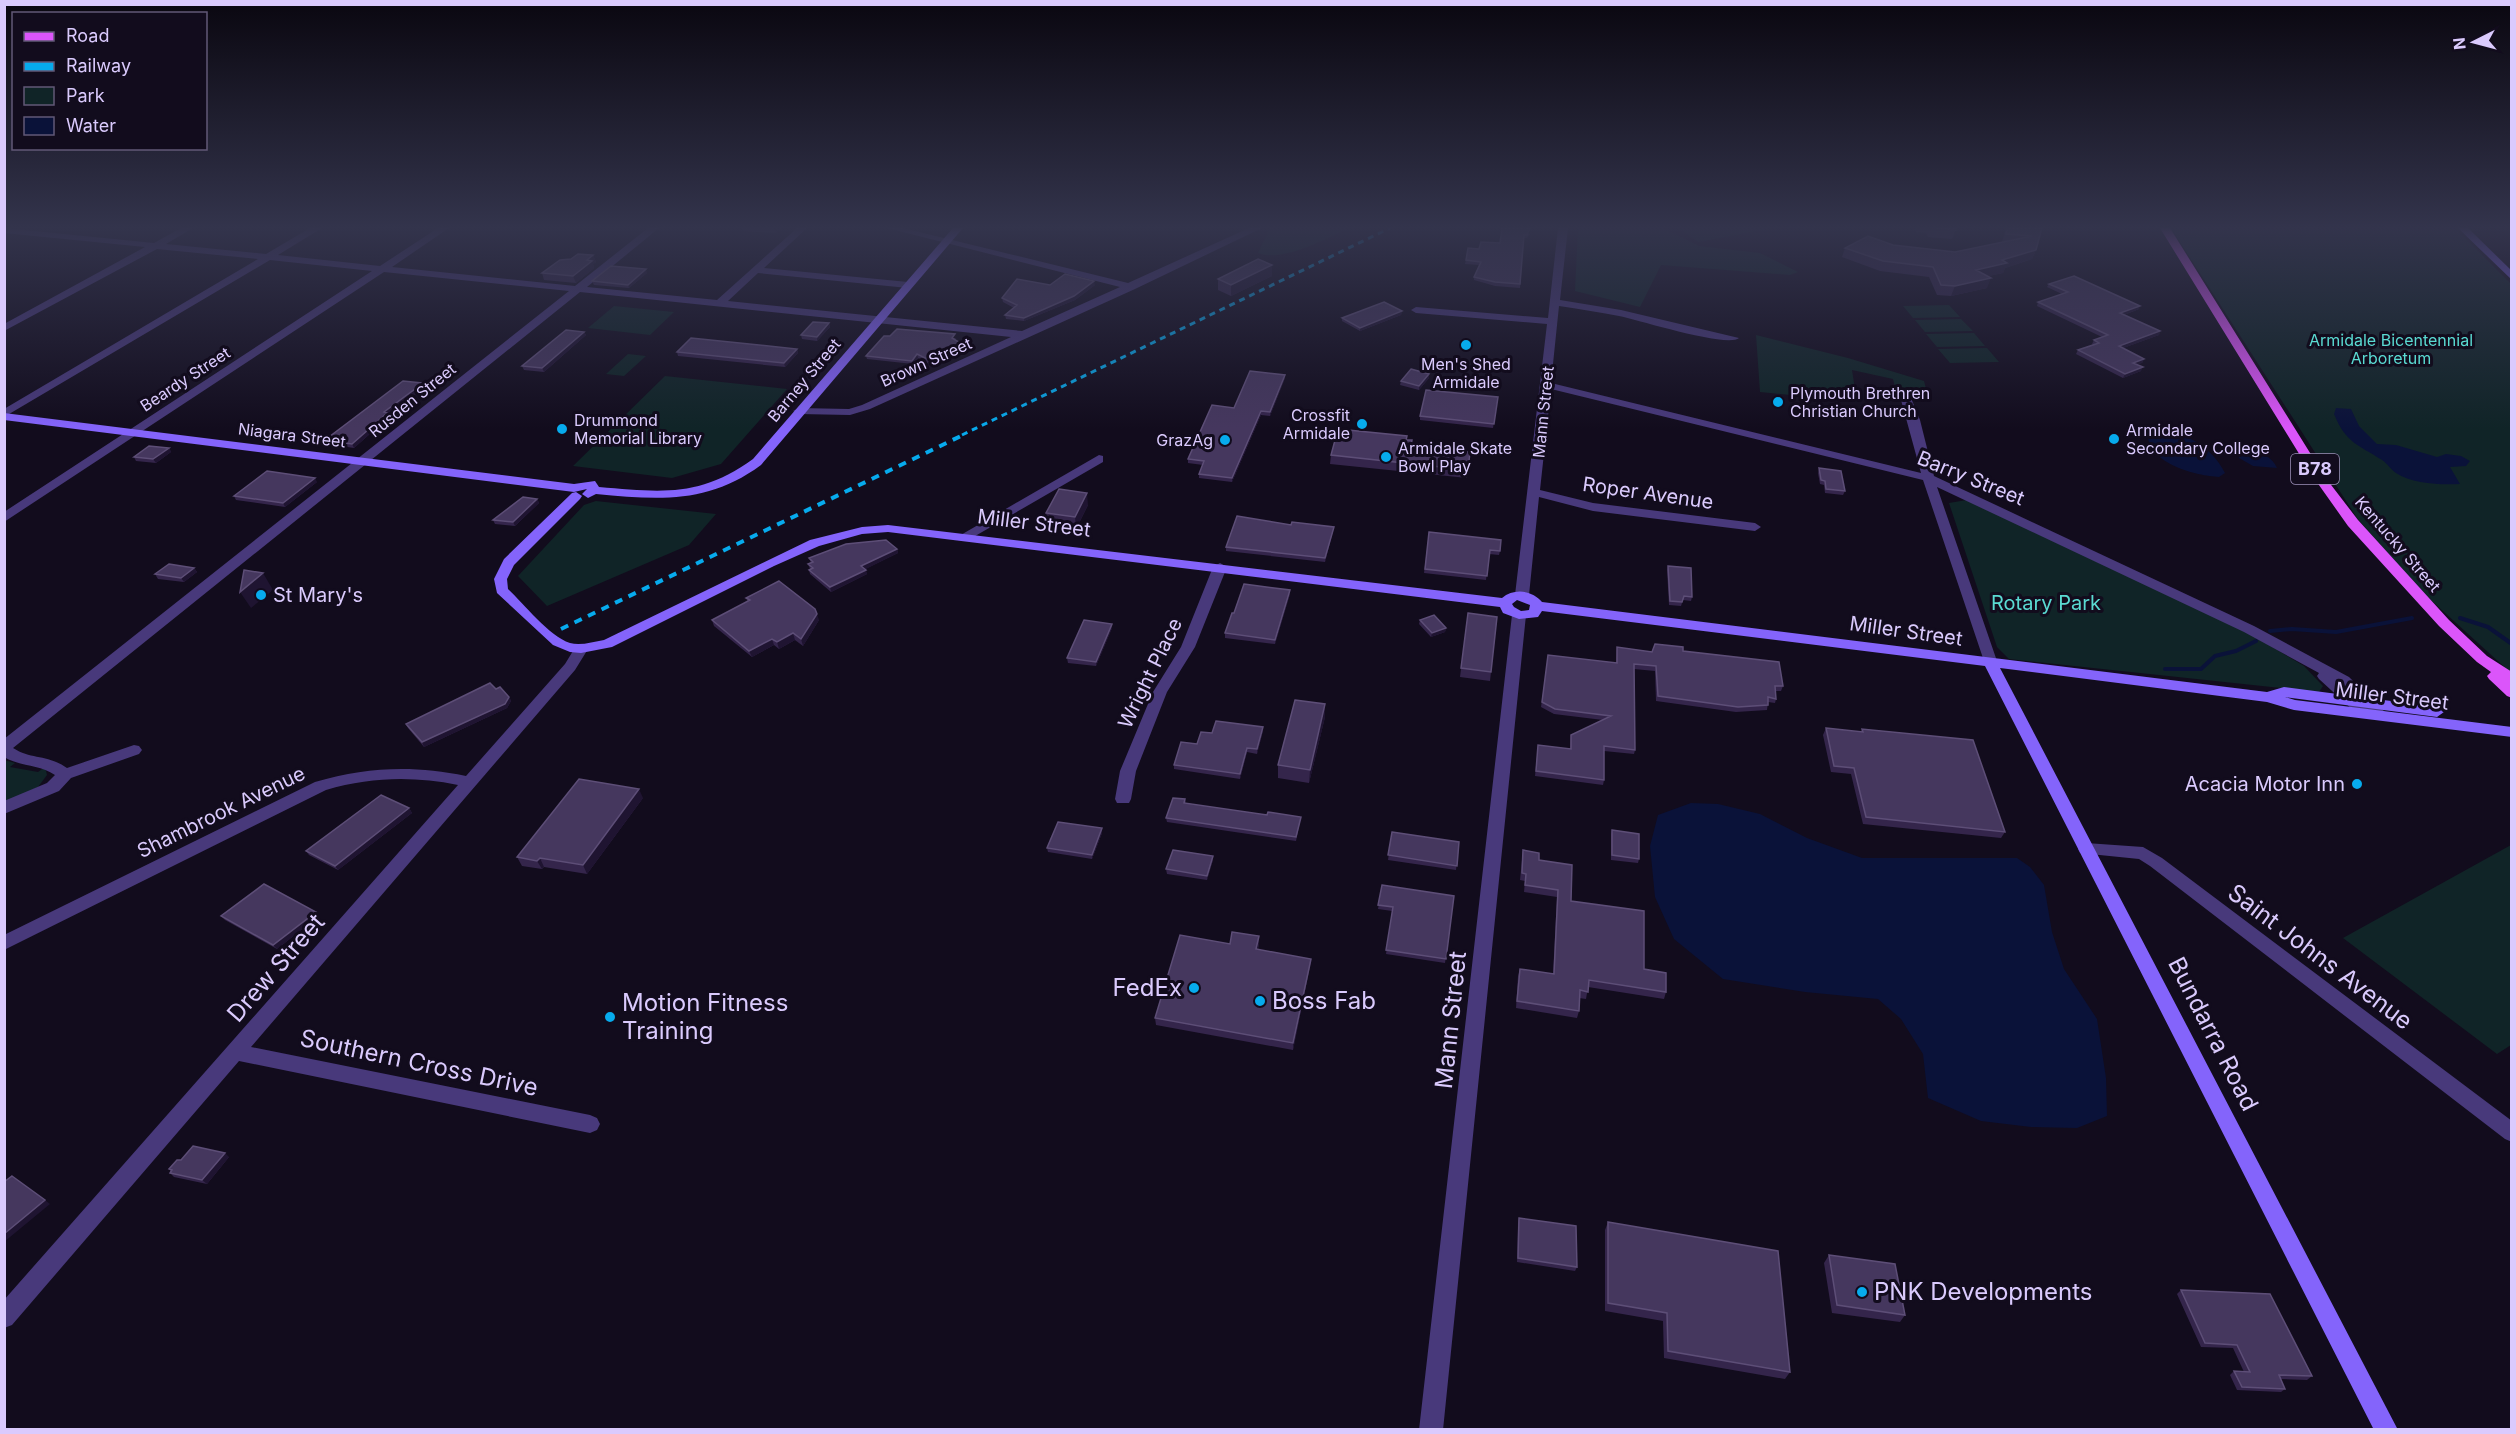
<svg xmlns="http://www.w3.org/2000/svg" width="2516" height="1434" font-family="Inter,sans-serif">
<rect width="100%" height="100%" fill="#120c1d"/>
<path fill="#102427" d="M1270,228H1350C1327,238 1282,263 1258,253Z
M1578,228H1663L1699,246L1760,253L1798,272L1790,275L1661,265L1640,307L1575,291Z
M1678,228H1773L1698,242Z
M2171,228H2455L2511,284V673L2422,592L2357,518Z
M1949,305L1960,317L1913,318L1903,306Z
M614,306L674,312L650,335L588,328Z
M1961,319L1973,331L1925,332L1915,320Z
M1974,333L1985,346L1937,347L1926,334Z
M1756,335L1848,358L1924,381L1929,400L1897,395L1893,379L1852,370L1857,402L1760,392Z
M1987,348L1999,362L1950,363L1938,349Z
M628,354L646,356L624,376L606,374Z
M665,376L787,389L721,464L672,478L573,466Z
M1967,500L2244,630L2304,666L2323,686L2319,692L2009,659L1997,647L1949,503Z
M596,501L716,514L689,545L547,606L518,576L584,505Z
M4,760L15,763L10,767L38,772L45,767L47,775L38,787L5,803Z
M2511,845V1045L2497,1054L2343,938Z"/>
<path fill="#0a1239" d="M2336,408L2351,409L2359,426L2377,444L2396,445L2437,457L2446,454L2461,456L2470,461L2466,466L2450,467L2460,484C2441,485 2412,484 2396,473C2390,469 2388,464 2382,460C2357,444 2346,443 2334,414Z
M2157,429C2185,433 2211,445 2225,473L2219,477C2196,476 2145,463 2148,432Z
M2242,450C2255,447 2273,457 2277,468L2253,466L2239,458L2238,453Z
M1691,803L1718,804L1760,814L1807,838L1862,858H2017L2030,867L2044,885L2052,932L2064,969L2097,1019L2106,1078L2107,1116L2077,1128L2031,1127L1981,1121L1928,1098L1923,1054L1901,1019L1878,999L1805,992L1723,979L1674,939L1655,897L1650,846L1658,815Z"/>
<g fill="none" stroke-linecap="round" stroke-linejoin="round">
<path stroke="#0a1239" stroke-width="4" d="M2460,618L2488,627L2512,644
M2270,631L2292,629L2336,632L2412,618
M2165,669H2201L2215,656L2236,651L2256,641"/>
<path fill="#48397b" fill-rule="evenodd" d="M4,228L154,243L181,228H193L166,244L266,254L310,228H322L278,255L380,266L438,228H449L392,267L575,286L648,228H659L587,287L717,300L797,228H807L764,268L908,282L913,285L908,288L758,273L728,301L1022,331L1120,287L887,228H903L1128,283L1249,228H1262L1135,289L870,409L850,415L799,414L793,411L799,408L849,409L862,405L1011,337L580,292L13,748C32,760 47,754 67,768L134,745L139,746L142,750L139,754L71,778L59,791L4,814V801L47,783L55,775C39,764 21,767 4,757V739L569,291L384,272L4,522V512L372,271L270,260L4,417V409L258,259L157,249L4,331V324L145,247L4,233Z
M1558,228H1568L1560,300L1621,310L1739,338C1727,348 1639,320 1619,316C1599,312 1579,309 1559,306L1551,383L1921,473L1901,400L1903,398H1911L1920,420L1934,476L2254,626L2349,677L2385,712L2378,717L2366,710L2360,713L2355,712L2319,679L2317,676L2319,673L2244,632L1937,487L1998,664L1996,667H1986L1923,480L1551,389L1540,490L1593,503L1755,523L1761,527L1755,531L1593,511L1539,497L1529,595L1522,599L1517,598L1515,595L1547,324L1416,313L1411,310L1416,307L1548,318Z
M1099,455L1103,456V462L970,539H960L959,536Z
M1220,563L1227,567L1195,647L1167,692L1136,771L1131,799L1129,803H1117L1115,799L1120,771L1153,692L1181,647L1213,567Z
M1519,611L1526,615L1443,1430H1419L1512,615Z
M581,644L588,649L575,670L251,1047L590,1115L597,1118L600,1124L597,1130L590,1133L239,1061L12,1325L4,1328V1300L458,785C413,776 371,777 326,790L4,950V935L315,782C367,767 413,765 466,776L565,664L576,646Z
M2086,843L2143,847L2162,858L2512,1121V1142L2505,1139L2150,866L2139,859L2080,853L2078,849L2080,845Z"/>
<path fill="#8464fb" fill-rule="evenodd" d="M953,228H963L761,465C708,504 660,500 596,494L588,498L582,494L587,489L574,492L4,420V413L574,484L595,481L599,487C660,492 700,498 753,459Z
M2458,228H2468L2512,271V280Z
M576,492L582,496L580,499L514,565L507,579L508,589C524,604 549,636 570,643C580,646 593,642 604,640L810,540L862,527L888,525L1502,598C1514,588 1532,590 1542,602L2267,692L2284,687L2437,707L2444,712L2437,717L2285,697L2295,700L2512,727V737L2294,710L2267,702L2000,668L2398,1430H2374L1985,666L1542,611L1538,617L1519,619L1503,613L1500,607L888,532L862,534L819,546L774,566L612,647L581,653L570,652L553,645L497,593L494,579L504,559L572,493ZM1517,600L1530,605L1529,610L1521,611L1514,607L1512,604Z"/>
<path fill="#db55fa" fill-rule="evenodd" d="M2160,228H2170L2325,477L2358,520L2449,620L2487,656L2512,672V698L2507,696L2489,679L2487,676L2491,672L2477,662L2439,626L2348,526L2314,478Z"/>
<path stroke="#07abed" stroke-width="3" stroke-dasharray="6 5" stroke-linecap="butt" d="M962,435L1390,228"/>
<path stroke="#07abed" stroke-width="4" stroke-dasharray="8 7" stroke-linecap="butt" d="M561,629L965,434"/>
</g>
<path fill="#34254b" d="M742,228H781L776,233L743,231Z
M1502,228L1530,234L1527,238H1524L1520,288L1495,286L1474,280V277L1479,265L1465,264L1466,260L1479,249L1500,243Z
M1915,228H1955L1956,230L1952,239L1928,237L1926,233L1916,232Z
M2006,228H2042L2036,250L2032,259L2005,268L2003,273L1988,276L1987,288L1951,296L1937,295L1929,277L1880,271L1842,257L1845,248L1893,245L1955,252L2002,242Z
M593,255L596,262L593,264L594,268L576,283L544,280L542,273Z
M1272,265V276L1231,296L1218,290V279Z
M647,273L629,288L594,285L592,281Z
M2049,284L2139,309L2124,315L2160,331L2159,335L2123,348L2144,359L2142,363L2137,364L2141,371L2123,378L2076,354L2078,350L2093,345L2092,344L2094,340L2102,337L2037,306L2038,302L2062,294L2047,287Z
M1050,285H1095L1075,300L1024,321L1006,319L1005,315L1014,308L1003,302L1002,298Z
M1402,311L1401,315L1360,331L1342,321V318Z
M829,323L830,327L817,341L802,339L801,335Z
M584,332L586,335L544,372L524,370L522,366Z
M890,336L956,338L954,340L965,346L966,349L931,365L918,358L913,364L867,359L866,356Z
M797,349L798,353L785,367L678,356L677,352Z
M1429,374V378L1419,390L1400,385L1401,381Z
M1285,375V378L1270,416L1261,415L1232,482L1199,478V474L1203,465L1188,463V459L1234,408Z
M423,383L425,387L388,415L389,417L354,448L327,444L325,440Z
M1498,397L1493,428L1420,420V416Z
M1407,440L1412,446L1470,452L1467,478L1330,464L1331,455Z
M169,448L171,452L156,463L136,461L134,457Z
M1819,468L1845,491L1843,495L1825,493L1824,485L1820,484L1818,473Z
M317,482L285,507L236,500L234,496Z
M537,499L539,503L515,526L495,524L493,520Z
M1088,505L1076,529L1048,526L1046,513Z
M1291,525L1334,527L1333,531L1325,562L1226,551V547Z
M1429,532L1500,551L1499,555L1489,554L1486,580L1424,573Z
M897,549L898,553L865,569L867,574L831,592L810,574L809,570L810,569L808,564L811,563L809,558Z
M1668,566L1692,597L1691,601L1683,600L1681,606L1669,605L1667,570Z
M194,568L197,572L184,582L158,579L155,574Z
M1290,594L1275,644L1225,638V633L1234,613Z
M746,598L819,620L803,646L795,640L779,649L774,645L752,657L714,626L712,620L748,602Z
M1468,613L1491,672L1490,681L1460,677Z
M1420,620L1446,628L1445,632L1431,637L1419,624Z
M1112,628L1096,666L1068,663L1067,658Z
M1617,647L1652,652L1683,651L1783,686L1781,691H1775L1776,699L1775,703L1768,702L1767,710L1736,712L1656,701L1655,671L1634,669L1635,750L1634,754L1604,751V780L1603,785L1535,776L1538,745L1570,749L1571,735L1603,720L1554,714L1541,707L1548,655L1616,663Z
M496,689L509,697L511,701L507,708L424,747L408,728L406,724Z
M1325,704V717L1309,783L1278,778V765Z
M1826,728L1861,732L1862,729L2005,832L2001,838L1863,824L1851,774L1831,772L1823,735Z
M1263,731L1257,754L1247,752L1240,779L1174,769V765L1197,744L1212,733Z
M643,798L587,874L544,867L542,869L522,866L517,857Z
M1185,799L1186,804L1267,815L1301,817L1296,841L1167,822L1166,818Z
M409,808L412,813L338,870L309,855L306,851Z
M1612,830L1639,859L1638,863L1611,860V834Z
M1392,832L1459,842L1456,870L1388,860Z
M1102,833L1092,859L1048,852L1047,848Z
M1523,850L1539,860L1571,901L1644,969L1666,992L1664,999L1588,987L1586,999L1579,998V1011L1577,1018L1516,1008L1518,976L1520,969L1553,974L1557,897L1524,892L1525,881L1520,880Z
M1213,860L1207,880L1167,874L1166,869Z
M1382,885L1454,896L1445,963L1386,954L1392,911L1378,909Z
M316,912L319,916L277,949L225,920L221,916Z
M1259,943L1258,950L1311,959L1310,966L1293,1050L1156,1025L1155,1018L1230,944Z
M229,1157L207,1184L174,1177L170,1173L171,1172L169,1169Z
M1519,1218L1577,1267L1575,1271L1517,1262L1518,1222Z
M1608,1222L1790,1372L1785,1379L1664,1358L1663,1321L1605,1311V1230Z
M1829,1255L1905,1315L1900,1322L1832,1313L1824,1263Z
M2181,1290L2312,1376L2307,1380L2280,1379L2285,1389L2281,1392L2237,1390L2230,1375L2234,1371L2244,1372L2233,1348L2201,1347L2177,1294Z"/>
<path fill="#1f1431" d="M774,228H781L776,233Z
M2036,250L2032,259L2005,268L2003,273L1972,280L1976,270L2002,260Z
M593,255L596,262L593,264L594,268L576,283L573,276L587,260Z
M1272,265V276L1231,296V285Z
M646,269L647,273L629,288L628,285Z
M1991,278L1987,288L1951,296L1955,286Z
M1094,281L1095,285L1075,300L1024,321V318Z
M2140,306L2139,309L2119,317L2120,313Z
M1402,311L1401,315L1360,331V328Z
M829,323L830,327L817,341V337Z
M2160,331L2159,335L2118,350L2119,346Z
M584,332L586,335L544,372L542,368Z
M965,346L966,349L931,365V361Z
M797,349L798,353L785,367L784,363Z
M917,354L918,358L913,364L912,361Z
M2144,359L2142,363L2131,366L2133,363Z
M2143,367L2141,371L2123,378L2125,374Z
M1429,374V378L1419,390V386Z
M1285,375V378L1270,416V412Z
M423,383L425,387L388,415L389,417L354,448L352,444L384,412Z
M1261,411V415L1232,482V478Z
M169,448L171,452L156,463L153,459Z
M315,478L317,482L285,507L283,503Z
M1087,493L1088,505L1076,529L1075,517Z
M537,499L539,503L515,526L513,522Z
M1334,527L1333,531L1325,562V558Z
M897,549L898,553L862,571L861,566Z
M194,568L197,572L184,582L181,578Z
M866,570L867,574L831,592L830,587Z
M263,573L273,590L251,608L240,592Z
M1290,590V594L1275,644V640Z
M817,614L819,620L803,646L801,639Z
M1112,624V628L1096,666V662Z
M1446,628L1445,632L1431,637L1432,633Z
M793,633L795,640L779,649L777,642Z
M772,639L774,645L752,657L749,651Z
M509,697L511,701L507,708L424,747L422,742Z
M1325,704V717L1309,783L1310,770Z
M1263,727V731L1257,754V749Z
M1247,748V752L1240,779V774Z
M639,789L643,798L587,874L583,865Z
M409,808L412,813L338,870L335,866Z
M1102,828V833L1092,859V855Z
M1213,856V860L1207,880V876Z
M540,858L544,867L542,869L537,861Z
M316,912L319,916L277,949L273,945Z
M1259,936V943L1256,957V949Z
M1311,959L1310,966L1293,1050V1043Z
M225,1153L229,1157L207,1184L202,1180Z
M45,1200L50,1204L4,1242V1234Z"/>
<path fill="#45375e" stroke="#5d4e77" stroke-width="1.5" d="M1502,228H1530L1527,235H1524L1520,284L1495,282L1474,277L1481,262L1466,260L1468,248L1479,249L1481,242L1500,243Z
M1936,228H1955L1956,230Z
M2007,228H2042L2036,250L2002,260L2007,263L1976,270L1991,278L1955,286L1941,285L1933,267L1883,261L1845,248L1868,236L1893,245L1955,252L2032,236L2006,234Z
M578,254L593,255L587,260L592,261L573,276L542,273L560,260L571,259Z
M1258,259L1272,265L1231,285L1218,279Z
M611,266L646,269L628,285L592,281Z
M1065,274L1094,281L1074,296L1024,318L1005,315L1017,305L1002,298L1017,279L1050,285Z
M2074,276L2140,306L2120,313L2160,331L2119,346L2144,359L2133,363L2143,367L2125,374L2078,350L2099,343L2094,340L2108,335L2038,302L2068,292L2049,284Z
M1384,302L1402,311L1360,328L1342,318Z
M813,322L829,323L817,337L801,335Z
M897,329L955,334L952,338L965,346L931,361L917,354L912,361L866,356L884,336H890Z
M566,330L584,332L542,368L522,366Z
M691,338L797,349L784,363L677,352Z
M1411,369L1429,374L1419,386L1401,381Z
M1250,371L1285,375L1270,412L1261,411L1232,478L1199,474L1204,461L1188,459L1212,405L1234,408Z
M403,381L423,383L384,412L387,413L352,444L325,440Z
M1426,390L1498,397L1494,424L1420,416Z
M1338,429L1407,436L1406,440H1412L1411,446L1470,452L1468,470L1331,455Z
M149,446L169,448L153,459L134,457Z
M1819,468L1841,471L1845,491L1826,489L1825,481L1821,480Z
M267,471L315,478L283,503L234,496Z
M1059,489L1087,493L1075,517L1046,513Z
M523,497L537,499L513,522L493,520Z
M1237,516L1291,525L1292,522L1334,527L1325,558L1226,547Z
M1429,532L1501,540L1500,551L1490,550L1487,576L1425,569Z
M886,540L897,549L861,566L866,570L830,587L809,570L813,568L808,564L813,562L809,558L846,544Z
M169,564L194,568L181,578L155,574Z
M1668,566L1691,568L1692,597L1684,596L1682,602L1670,601Z
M244,570L263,573L240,592Z
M779,581L815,609L817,614L801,639L793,633L777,642L772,639L749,651L712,620L750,600L746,598Z
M1244,584L1290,590L1275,640L1225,633L1232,613H1234Z
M1468,613L1497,617L1491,672L1461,668Z
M1434,615L1446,628L1432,633L1420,620Z
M1084,620L1112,624L1096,662L1067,658Z
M1655,644L1683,647V651L1779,662L1783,686H1775L1776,699L1768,697V705L1738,707L1658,696L1656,666L1634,664L1635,750L1604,746V780L1536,771L1538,745L1571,749V735L1611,716L1555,709L1542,702L1548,655L1617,663V647L1652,652Z
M490,683L496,689L500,687L509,697L505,704L422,742L406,724Z
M1295,700L1325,704L1310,770L1278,765Z
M1216,721L1263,727L1257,749L1247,748L1240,774L1174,765L1181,742L1197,744L1201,732L1212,733Z
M1826,728L1863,732L1862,729L1973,740L2005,832L1866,817L1854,768L1834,766Z
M579,779L639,789L583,865L540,858L537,861L517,857Z
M381,795L409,808L335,866L306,851Z
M1173,798L1185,799L1184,803L1267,815L1268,812L1301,817L1296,837L1166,818Z
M1058,822L1102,828L1092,855L1047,848Z
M1612,830L1639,834V859L1612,855Z
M1392,832L1459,842L1457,866L1388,855Z
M1173,850L1213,856L1207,876L1166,869Z
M1523,850L1539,853V860L1572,865L1571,901L1644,911V969L1666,973V992L1589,980L1588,992L1580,990L1579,1011L1517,1001L1520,969L1554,974L1558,890L1525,885L1526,874L1522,873Z
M264,884L316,912L273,945L221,916Z
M1382,885L1454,896L1446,959L1386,950L1393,907L1378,905Z
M1232,932L1259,936L1256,949L1311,959L1293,1043L1155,1018L1180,935L1230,944Z
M193,1146L225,1153L202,1180L170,1173L172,1170L169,1169L177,1160H181Z
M12,1176L45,1200L4,1234V1182Z
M1519,1218L1576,1226L1577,1267L1518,1258Z
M1608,1222L1778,1251L1790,1372L1668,1351L1667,1313L1608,1303Z
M1829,1255L1895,1264L1905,1315L1837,1305Z
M2181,1290L2270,1294L2312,1376L2279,1375L2285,1389L2242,1387L2234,1371L2250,1372L2237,1345L2205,1343Z"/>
<linearGradient id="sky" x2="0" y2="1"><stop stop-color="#0a0710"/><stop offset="0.53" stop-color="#33344c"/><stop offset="1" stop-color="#33344c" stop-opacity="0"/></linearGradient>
<rect width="2516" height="429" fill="url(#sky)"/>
<g fill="#07abed" stroke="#120c1d" stroke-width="2">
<circle cx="1466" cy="345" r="6"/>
<circle cx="1778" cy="402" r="6"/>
<circle cx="1362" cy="424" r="6"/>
<circle cx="562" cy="429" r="6"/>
<circle cx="2114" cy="439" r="6"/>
<circle cx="1225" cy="440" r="6"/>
<circle cx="1386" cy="457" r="6"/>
<circle cx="261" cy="595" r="6"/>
<circle cx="2357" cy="784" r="6"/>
<circle cx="1194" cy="988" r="6"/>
<circle cx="1260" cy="1001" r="6"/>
<circle cx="610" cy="1017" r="6"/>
<circle cx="1862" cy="1292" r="6"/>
</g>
<g text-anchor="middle" stroke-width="6" stroke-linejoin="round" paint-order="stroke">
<g font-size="16" fill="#5adad2" stroke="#120c1d">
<text x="2391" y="346">Armidale Bicentennial<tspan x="2391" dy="18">Arboretum</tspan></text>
</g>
<g font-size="16" fill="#dacafd" stroke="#120c1d">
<text transform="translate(926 362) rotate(-24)" y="6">Brown Street</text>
<text transform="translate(185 379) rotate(-33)" y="6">Beardy Street</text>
<text transform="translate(804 380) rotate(-50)" y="6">Barney Street</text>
<text transform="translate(412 400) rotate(-39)" y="6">Rusden Street</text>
<text transform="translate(1543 412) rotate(-84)" y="6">Mann Street</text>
<text transform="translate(292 435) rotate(7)" y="6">Niagara Street</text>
<text transform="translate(2398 544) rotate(49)" y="6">Kentucky Street</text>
</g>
<g font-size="16" fill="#dacafd" stroke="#120c1d" text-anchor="start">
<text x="1466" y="370" text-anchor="middle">Men's Shed<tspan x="1466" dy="18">Armidale</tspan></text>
<text x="1790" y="399">Plymouth Brethren<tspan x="1790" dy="18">Christian Church</tspan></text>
<text x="1350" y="421" text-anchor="end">Crossfit<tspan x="1350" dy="18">Armidale</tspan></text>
<text x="574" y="426">Drummond<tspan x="574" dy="18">Memorial Library</tspan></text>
<text x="2126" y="436">Armidale<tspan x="2126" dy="18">Secondary College</tspan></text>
<text x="1213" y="446" text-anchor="end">GrazAg</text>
<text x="1398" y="454">Armidale Skate<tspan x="1398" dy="18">Bowl Play</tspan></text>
</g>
<rect fill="#120c1d" stroke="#9e91ba" stroke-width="1.5" x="2291" y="454" width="48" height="30" rx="4.5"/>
<g font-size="18" font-weight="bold" fill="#dacafd">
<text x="2315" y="475">B78</text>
</g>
<g font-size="20" fill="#dacafd" stroke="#120c1d">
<text transform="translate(1971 478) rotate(22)" y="7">Barry Street</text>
<text transform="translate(1648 493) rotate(8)" y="7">Roper Avenue</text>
<text transform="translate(1034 523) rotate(7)" y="7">Miller Street</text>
<text transform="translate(1906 631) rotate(8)" y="7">Miller Street</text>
<text transform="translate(1150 673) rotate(-64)" y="7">Wright Place</text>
<text transform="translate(2392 696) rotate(7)" y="7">Miller Street</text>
<text transform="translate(221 812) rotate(-26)" y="7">Shambrook Avenue</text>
</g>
<g font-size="20" fill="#dacafd" stroke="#120c1d" text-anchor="start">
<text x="273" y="602">St Mary's</text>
<text x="2345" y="791" text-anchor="end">Acacia Motor Inn</text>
</g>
<g font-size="20" fill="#5adad2" stroke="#120c1d">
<text x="2046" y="610">Rotary Park</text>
</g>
<g font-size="24" fill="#dacafd" stroke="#120c1d">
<text transform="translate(2320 957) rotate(37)" y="8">Saint Johns Avenue</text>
<text transform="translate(276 968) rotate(-49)" y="8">Drew Street</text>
<text transform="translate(1451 1020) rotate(-84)" y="8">Mann Street</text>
<text transform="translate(2213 1034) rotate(63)" y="8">Bundarra Road</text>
<text transform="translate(419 1063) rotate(12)" y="8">Southern Cross Drive</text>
</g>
<g font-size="24" fill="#dacafd" stroke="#120c1d" text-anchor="start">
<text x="1182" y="996" text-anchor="end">FedEx</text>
<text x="1272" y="1009">Boss Fab</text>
<text x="622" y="1011">Motion Fitness<tspan x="622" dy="28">Training</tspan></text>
<text x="1874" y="1300">PNK Developments</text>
</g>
</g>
<rect width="2516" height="1434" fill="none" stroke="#dacafd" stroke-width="12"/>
<rect x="12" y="12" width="195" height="138" fill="#120c1d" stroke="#625877" stroke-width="1.5"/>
<rect x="24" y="32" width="30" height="9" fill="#db55fa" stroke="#625877" stroke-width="1.5"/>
<text x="66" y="42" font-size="18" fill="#dacafd">Road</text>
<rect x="24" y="62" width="30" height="9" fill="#07abed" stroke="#625877" stroke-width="1.5"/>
<text x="66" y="72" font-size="18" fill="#dacafd">Railway</text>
<rect x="24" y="87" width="30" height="18" fill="#102427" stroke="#625877" stroke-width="1.5"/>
<text x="66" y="102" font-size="18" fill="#dacafd">Park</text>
<rect x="24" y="117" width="30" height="18" fill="#0a1239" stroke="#625877" stroke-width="1.5"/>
<text x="66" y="132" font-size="18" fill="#dacafd">Water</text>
<g transform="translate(2474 42) rotate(264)" stroke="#120c1d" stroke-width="4.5" paint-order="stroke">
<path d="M0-4.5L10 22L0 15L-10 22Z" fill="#dacafd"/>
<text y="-9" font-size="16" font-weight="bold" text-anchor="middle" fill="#dacafd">N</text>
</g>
</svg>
